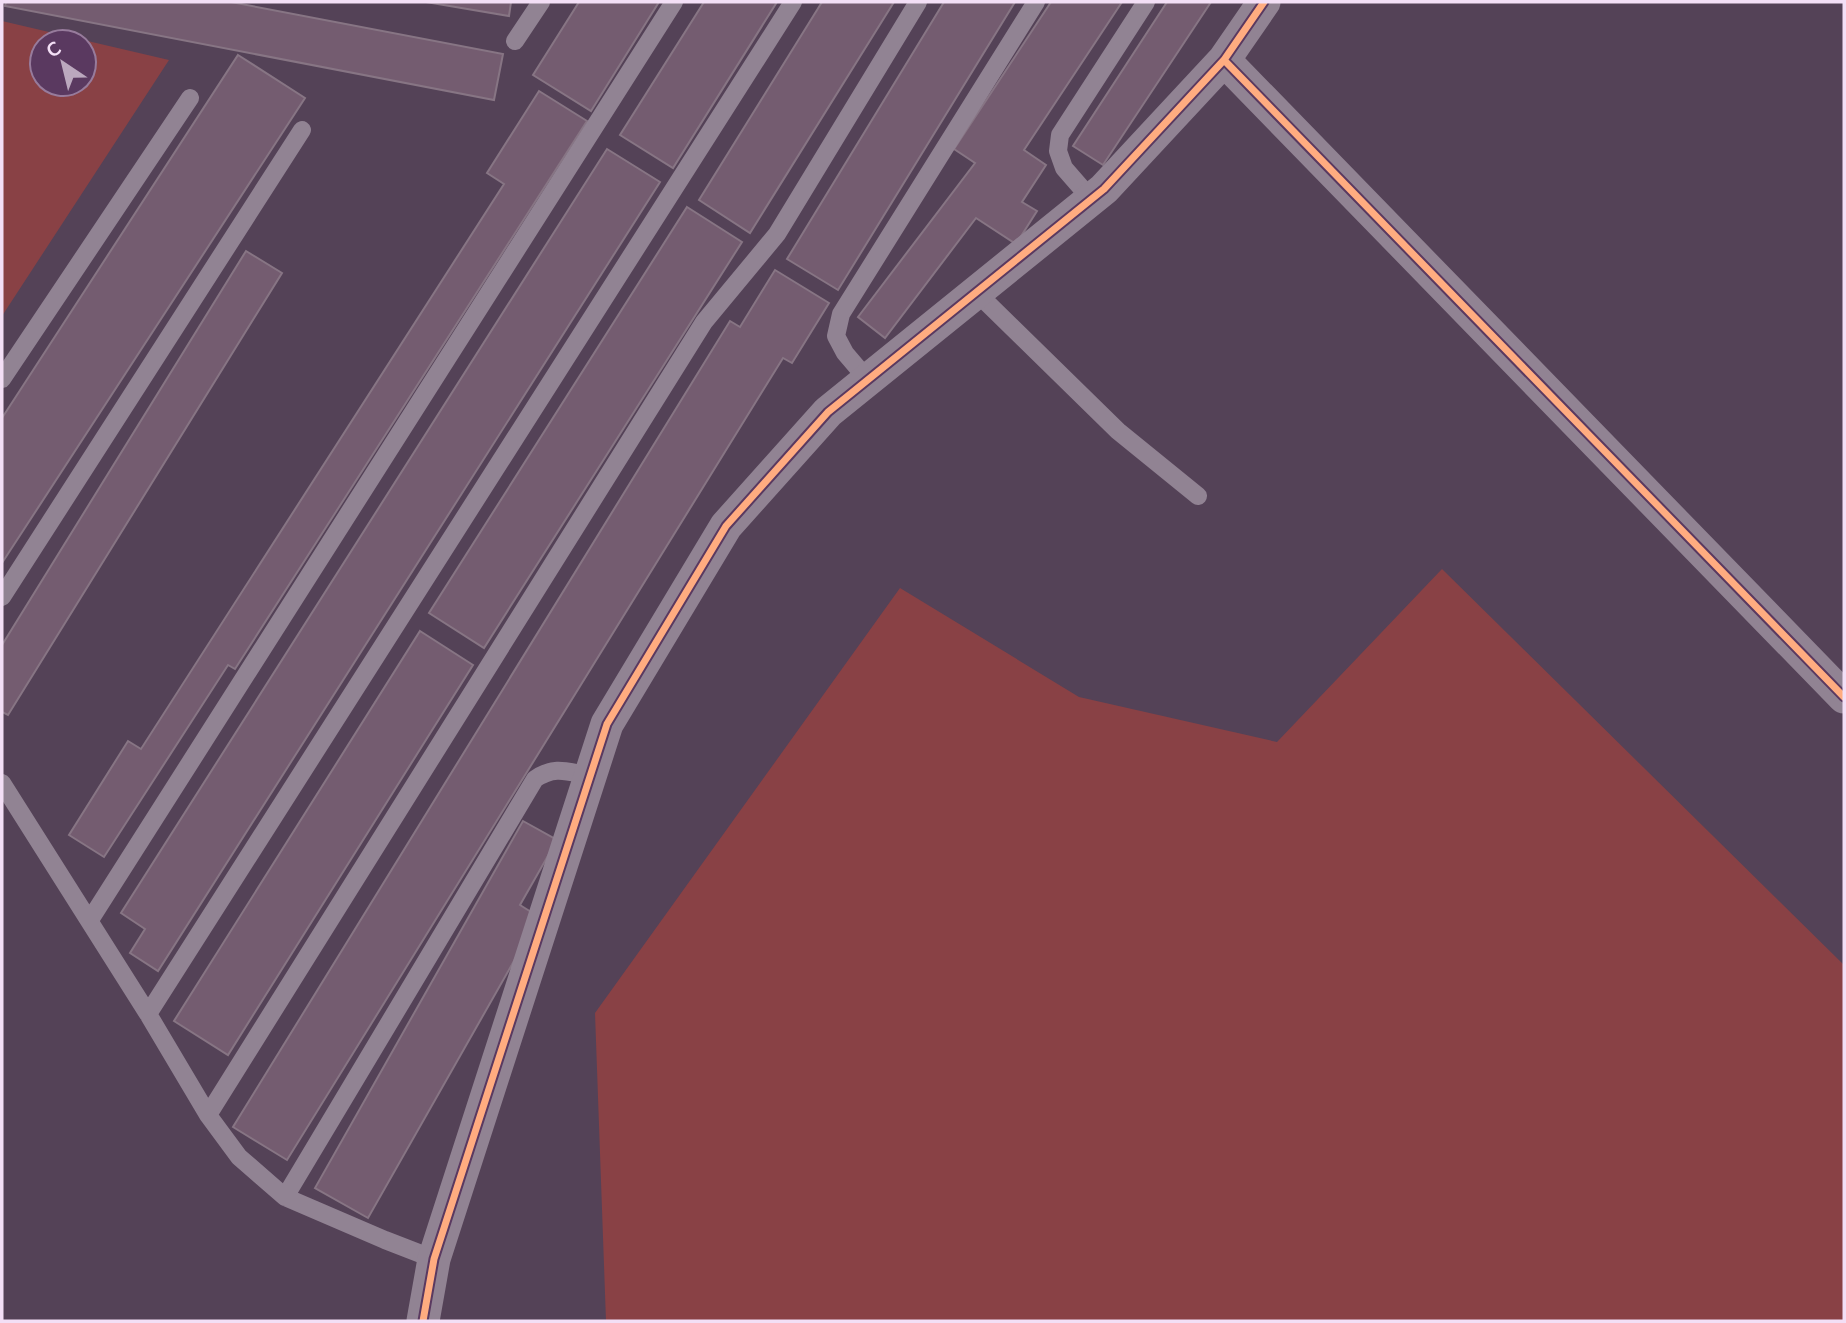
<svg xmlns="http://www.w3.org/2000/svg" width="1846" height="1323" font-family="'Nunito Sans',sans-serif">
<rect width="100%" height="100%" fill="#544257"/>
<path fill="#894145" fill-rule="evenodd" d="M2,21L169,60L2,316ZM42,42H84V84H42Z
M1442,569L1844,965V1321H606L595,1013L900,588L1079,697L1277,742Z"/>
<path fill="#745c70" stroke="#877584" stroke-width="2" d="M6,2H231L503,54L494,100L5,6Z
M426,2H511L509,16Z
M579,2H659L591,111L533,75Z
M704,2H777L673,168L620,135Z
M822,2H894L750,233L699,200Z
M944,2H1015L838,290L787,259Z
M1051,2H1122L1024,150L1046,165L1022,202L1037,211L1016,244L976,218L885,338L858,317L975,163L954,149Z
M1167,2H1211L1103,165L1073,146Z
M238,55L305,98L2,563V418Z
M539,91L587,121L235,669L228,665L104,857L69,835L128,741L141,749L504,184L487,173Z
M607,149L660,182L158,971L130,953L145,929L121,913Z
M687,207L742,242L484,648L429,613Z
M246,251L282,273L8,715L2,712V645Z
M775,270L829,303L792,363L783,358L287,1160L233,1127L730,321L740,327Z
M420,631L473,665L228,1055L174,1021Z
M523,821L557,840L520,905L539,917L368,1218L315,1188Z"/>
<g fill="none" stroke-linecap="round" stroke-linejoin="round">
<path stroke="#918393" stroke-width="18" d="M515,41L541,2
M1091,199L1064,168L1058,151L1060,135L1146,2
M976,292L1118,431L1198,496
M2,379L190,98
M868,380L845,353L836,336L841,314L1036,2
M2,597L302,130
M2,783L148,1014L208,1115L239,1157L285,1197L385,1240L434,1259
M90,920L674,2
M148,1014L793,2
M208,1115L704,322L777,234L918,2
M285,1197L535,779C555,765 568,772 591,776"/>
<path stroke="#918393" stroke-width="33" d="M1224,60L1844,697
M423,1321L434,1259L607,724L726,526L828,412L1104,189L1224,60L1264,2"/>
<g stroke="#5a3960" stroke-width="11">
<path id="cycleway" d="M1224,60L1844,697
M423,1321L434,1259L607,724L726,526L828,412L1104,189L1224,60L1264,2"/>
</g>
<use href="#cycleway" stroke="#ffac80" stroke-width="7"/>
</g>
<rect width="1846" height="1323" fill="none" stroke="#f3dff6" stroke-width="7"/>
<g transform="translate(63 63) rotate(325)"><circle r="33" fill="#5a3960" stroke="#977b9c" stroke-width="2"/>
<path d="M0-5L12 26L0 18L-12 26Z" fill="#bba8be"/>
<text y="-10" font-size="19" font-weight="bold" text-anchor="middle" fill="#f3dff6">С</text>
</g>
</svg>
